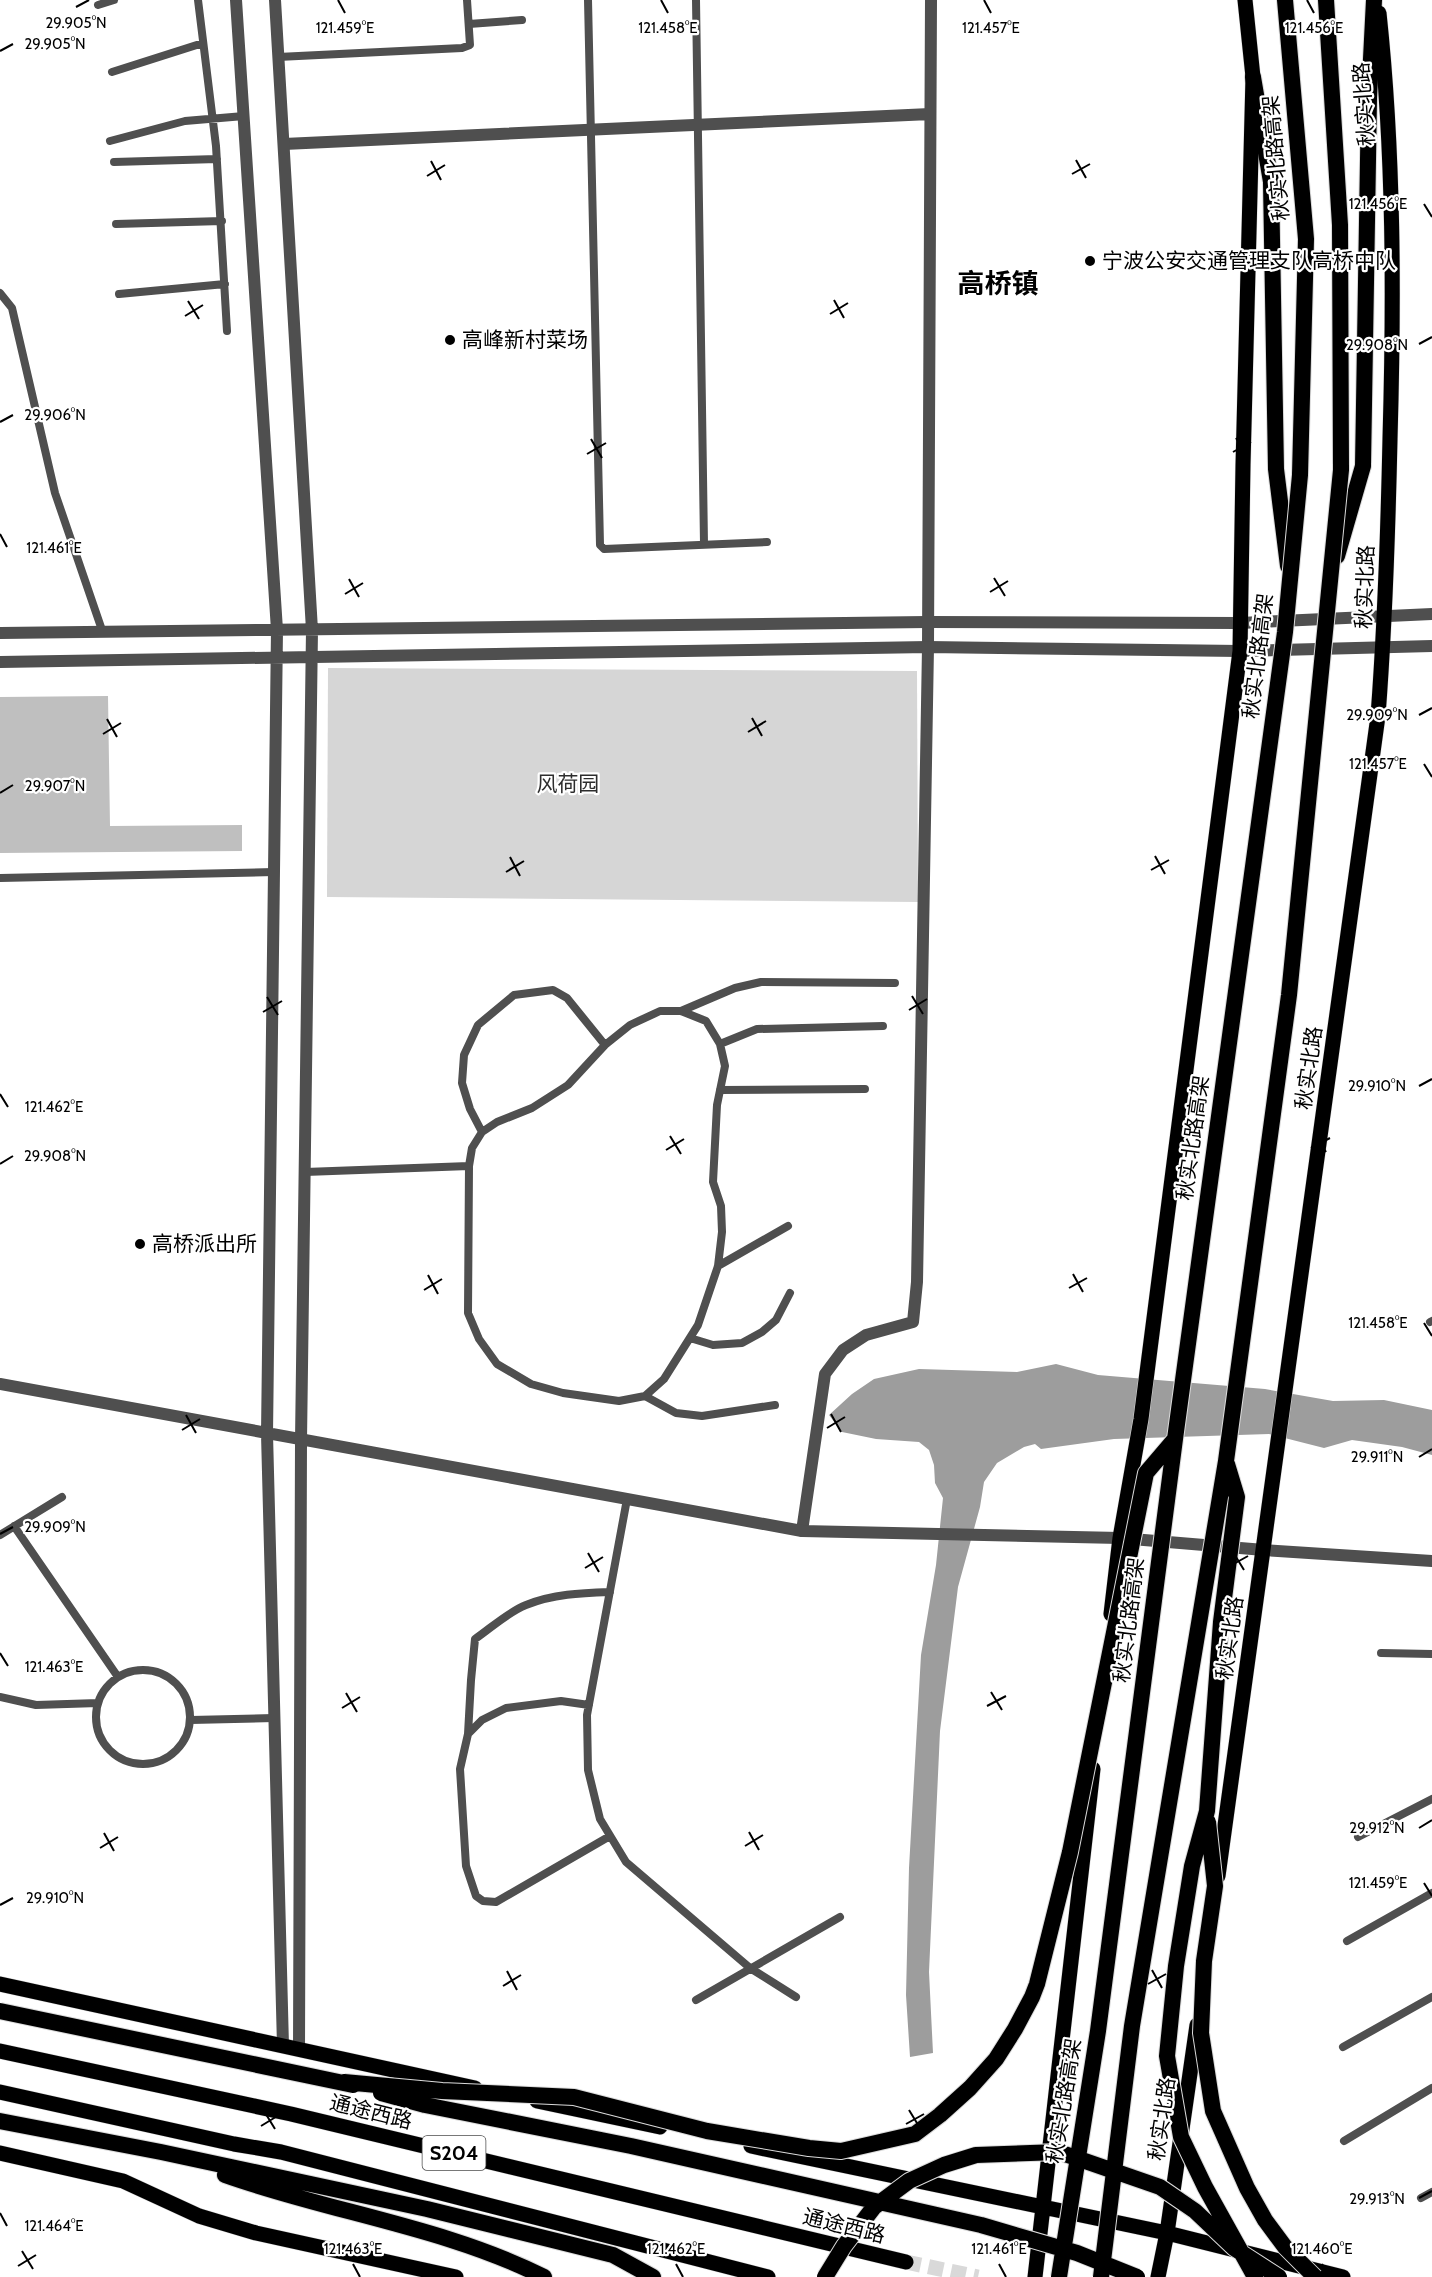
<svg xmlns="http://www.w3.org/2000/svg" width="1432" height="2277" font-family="Cabin,'Noto Sans SC',sans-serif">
<rect width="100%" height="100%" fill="#fff"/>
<path fill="#d6d6d6" d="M328,668L917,671L918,902L327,897Z"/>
<path fill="#9d9d9d" d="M1056,1364L1098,1375L1265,1389L1333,1401L1384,1400L1432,1410V1455L1402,1447L1352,1440L1324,1448L1269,1434L1114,1439L1041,1449L1035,1444L1024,1447L997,1463L984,1482L980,1507L958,1587L940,1731L929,1972L933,2053L910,2057L906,1995L909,1868L921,1655L936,1565L943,1498L935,1483L934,1465L929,1450L919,1442L876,1439L842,1432L829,1415L852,1394L874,1379L919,1369L1017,1372Z"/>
<path fill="#bfbfbf" d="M108,696L110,826L242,825V851L0,853V697Z"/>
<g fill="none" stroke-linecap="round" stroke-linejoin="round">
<path stroke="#d9d9d9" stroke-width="15" stroke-dasharray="15 8" stroke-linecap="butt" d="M906,2262L978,2277"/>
<g stroke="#dbdbdb" stroke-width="16">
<path id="primary" d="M1111,1614L1120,1538L1141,1419L1240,651L1243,465L1253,77L1245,0
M1218,1876L1378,716C1385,624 1388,532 1390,439C1394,298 1394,154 1379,13
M0,1984L475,2088
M0,2051L291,2114L906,2262
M0,2092L234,2144L281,2152L768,2277
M537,2101L660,2127
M751,2146L1167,2233L1343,2277
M0,2153L123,2181L199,2216L256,2233L456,2277
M1035,2277L1093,1769
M1158,2277L1167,2233L1197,2025"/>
</g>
<g stroke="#dbdbdb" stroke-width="18">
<path id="trunk" d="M1285,0L1306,239L1300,475
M1326,0L1340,225L1341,470
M1253,77L1271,182L1276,469L1288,566
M1337,556L1363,466L1369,98L1374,0
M0,2121L161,2152L427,2209L613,2255L653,2277
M225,2175C329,2212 445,2227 544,2277"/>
</g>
<path stroke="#4f4f4f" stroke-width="8" d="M198,0L216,146L227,331
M588,0L600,545L604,549L767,542
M696,0L704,544
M98,5L114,0
M469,24L522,20
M278,57L462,48L470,45L467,0
M112,72L203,43
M110,141L185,121L244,116
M114,162L217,159
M116,224L222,221
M0,293L12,308L55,493L103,633
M119,294L225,284
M0,878L274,872
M660,1011H681L706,1021L720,1044L725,1066L717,1105L713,1182L721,1206L722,1232L718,1266L698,1325L664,1379L645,1396L619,1401L563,1393L531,1384L497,1364L479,1339L468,1313L469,1166L472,1148L482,1132L497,1122L532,1108L568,1085L605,1045L630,1025Z
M681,1011L735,988L761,982L895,983
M720,1044L757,1029L883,1026
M720,1090L865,1089
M482,1132L470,1109L462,1083L464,1055L478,1025L514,995L553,990L567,998L605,1045
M305,1172L469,1166
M718,1266L788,1226
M1430,1322L1432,1321
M690,1338L713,1345L742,1343L762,1332L776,1320L790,1293
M645,1396L676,1413L702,1416L775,1405
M627,1499L587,1715L588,1770L600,1819L626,1862L750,1968L796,1997
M14,1526L118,1677
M0,1535L62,1497
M1381,1653L1432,1654
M96 1717a47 47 0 1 1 94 0a47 47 0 1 1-94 0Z
M0,1697L36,1705L98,1703
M589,1705L561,1701L506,1708L482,1720L468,1734L460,1769L466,1866L476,1896L483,1901L496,1902L610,1836
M191,1720L274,1718
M468,1734L471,1680L475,1639C491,1628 508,1612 526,1605C553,1594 581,1593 610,1592
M1358,1837L1432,1799
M1347,1941L1432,1893
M696,2000L840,1917
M1343,2047L1432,1997
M1344,2141L1432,2088
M1421,2198L1432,2192"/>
<path stroke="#4f4f4f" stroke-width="12" d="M284,144L930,114
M802,1531L825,1374L843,1350L866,1335L913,1322L917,1282L928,647L931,0
M1264,1550L1432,1561"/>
<path stroke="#4f4f4f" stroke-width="12" d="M236,0L277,630L267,1434L283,2046
M275,0L312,630L301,1441L299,2050
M0,633L927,622L1240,623L1432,614
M0,662L928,647L1240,651L1432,646
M0,1384L802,1531L1120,1538L1264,1550"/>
<use href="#primary" stroke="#000" stroke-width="15"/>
<use href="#trunk" stroke="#000" stroke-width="16"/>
<g stroke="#dbdbdb" stroke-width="18" stroke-linecap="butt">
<path id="trunk-bridge" d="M1227,1464L1237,1497L1221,1622L1207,1811L1192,1866L1176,1966L1167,2056L1181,2137L1205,2187L1255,2277
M1208,1822L1215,1886L1204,1961L1201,2033L1213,2111L1247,2188L1265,2220L1285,2247L1315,2277
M0,2011L353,2085
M344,2082L442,2091L574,2097L707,2131L809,2148L841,2151L915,2134L940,2115L970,2088L996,2059L1015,2029L1032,1997L1037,1984L1070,1852L1146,1473L1175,1439
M381,2093L425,2105L631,2146L981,2225L1077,2253L1137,2277
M825,2277L844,2246L874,2207L909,2181L944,2165L976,2155L1059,2152L1160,2187L1195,2211L1234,2248L1279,2277
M1059,2277L1098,2031L1175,1439L1285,632L1300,475
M1101,2277L1132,2026L1226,1461L1289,995L1341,470"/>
</g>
<use href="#trunk-bridge" stroke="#000" stroke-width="16"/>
</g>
<path fill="none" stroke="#000" stroke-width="2" d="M338,0L345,13M661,0L668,13M984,0L991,13M1307,0L1314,13M76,7L89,0M0,51L13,44M1076,160L1086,178M431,161L441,180M1072,174L1090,164M427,176L445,165M1424,204L1432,217M834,300L844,318M188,301L199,319M830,314L848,303M185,316L203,305M1419,344L1432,337M0,422L13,415M1236,438L1247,456M591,439L602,458M1233,452L1251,442M587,454L606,443M0,534L7,547M994,578L1005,596M349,579L359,597M990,592L1008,581M345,594L363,583M1419,715L1432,708M752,718L762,736M107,719L117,737M748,732L766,721M103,734L121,723M1424,764L1432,777M0,793L13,785M1155,856L1165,874M510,857L520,876M1151,870L1169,860M506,872L524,861M912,996L923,1014M267,997L278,1015M909,1010L927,999M263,1012L282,1001M1419,1086L1432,1079M0,1094L8,1107M1315,1134L1326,1152M670,1136L681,1154M1311,1148L1330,1138M666,1150L684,1139M0,1164L13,1156M1073,1274L1083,1292M428,1275L438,1294M1069,1288L1087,1278M424,1290L442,1279M1424,1323L1432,1336M831,1414L841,1432M186,1415L196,1433M827,1428L845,1417M182,1430L200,1419M1419,1457L1432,1449M0,1534L13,1527M1233,1552L1244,1570M588,1553L599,1572M1230,1566L1248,1556M585,1568L603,1557M0,1653L8,1666M991,1692L1002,1710M346,1693L357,1712M987,1706L1006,1696M342,1708L360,1697M1419,1828L1432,1820M749,1832L759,1850M104,1833L114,1851M745,1846L763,1835M100,1848L118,1837M1424,1883L1432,1896M0,1905L13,1898M1152,1970L1162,1988M507,1971L517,1990M1148,1984L1166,1974M503,1986L521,1975M909,2110L920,2128M264,2111L275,2129M906,2124L924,2114M261,2126L279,2115M1419,2198L1432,2191M0,2213L7,2226M22,2251L33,2269M353,2264L360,2277M676,2264L683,2277M999,2264L1006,2277M1322,2264L1329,2277M18,2266L36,2255"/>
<g fill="#000" stroke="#fff" stroke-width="2">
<circle cx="1090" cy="261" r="6"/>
<circle cx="450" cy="340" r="6"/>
<circle cx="140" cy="1244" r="6"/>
</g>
<g text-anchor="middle" stroke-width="4.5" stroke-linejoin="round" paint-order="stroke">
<rect fill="#fff" stroke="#4c4c4c" stroke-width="1.5" x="422.5" y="2136" width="63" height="34" rx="4.5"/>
<g font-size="20" font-weight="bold" fill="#000">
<text x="454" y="2160">S204</text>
</g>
<g font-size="21" fill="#000" stroke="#fff">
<text transform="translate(1364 104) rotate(-94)" y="7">秋实北路</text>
<text transform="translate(1276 158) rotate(-95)" y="7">秋实北路高架</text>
<text transform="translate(1365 587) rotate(-88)" y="7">秋实北路</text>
<text transform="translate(1258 656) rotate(-83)" y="7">秋实北路高架</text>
<text transform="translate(1309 1068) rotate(-82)" y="7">秋实北路</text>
<text transform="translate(1193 1138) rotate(-82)" y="7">秋实北路高架</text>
<text transform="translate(1129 1620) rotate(-83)" y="7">秋实北路高架</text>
<text transform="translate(1230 1638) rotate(-82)" y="7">秋实北路</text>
<text transform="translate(1064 2101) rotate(-81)" y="7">秋实北路高架</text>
<text transform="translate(371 2112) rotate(14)" y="7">通途西路</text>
<text transform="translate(1162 2119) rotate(-82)" y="7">秋实北路</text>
<text transform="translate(844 2226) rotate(14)" y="7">通途西路</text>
</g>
<g font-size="21" fill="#000" stroke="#fff" text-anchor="start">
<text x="1102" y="268">宁波公安交通管理支队高桥中队</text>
<text x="462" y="347">高峰新村菜场</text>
<text x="152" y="1251">高桥派出所</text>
</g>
<g font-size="21" fill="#2d2d2d" stroke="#fff">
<text x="568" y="791">风荷园</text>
</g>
<g font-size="27" font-weight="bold" fill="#000" stroke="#fff">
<text x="998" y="293">高桥镇</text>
</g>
</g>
<g font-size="15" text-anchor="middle" fill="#000" stroke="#fff" stroke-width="4.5" stroke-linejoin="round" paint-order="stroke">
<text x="76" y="28">29.905°N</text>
<text x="1314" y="33">121.456°E</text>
<text x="345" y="33">121.459°E</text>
<text x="668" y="33">121.458°E</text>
<text x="991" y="33">121.457°E</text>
<text x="55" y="49">29.905°N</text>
<text x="1378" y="209">121.456°E</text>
<text x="1377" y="350">29.908°N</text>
<text x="55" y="420">29.906°N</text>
<text x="54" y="553">121.461°E</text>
<text x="1377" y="720">29.909°N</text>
<text x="1378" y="769">121.457°E</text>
<text x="55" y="791">29.907°N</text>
<text x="1377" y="1091">29.910°N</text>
<text x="54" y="1112">121.462°E</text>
<text x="55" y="1161">29.908°N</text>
<text x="1378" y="1328">121.458°E</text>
<text x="1377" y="1462">29.911°N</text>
<text x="55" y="1532">29.909°N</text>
<text x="54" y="1672">121.463°E</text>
<text x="1377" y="1833">29.912°N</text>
<text x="1378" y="1888">121.459°E</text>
<text x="55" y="1903">29.910°N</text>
<text x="1377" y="2204">29.913°N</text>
<text x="54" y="2231">121.464°E</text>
<text x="353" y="2254">121.463°E</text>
<text x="676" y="2254">121.462°E</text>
<text x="999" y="2254">121.461°E</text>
<text x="1322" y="2254">121.460°E</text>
</g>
</svg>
